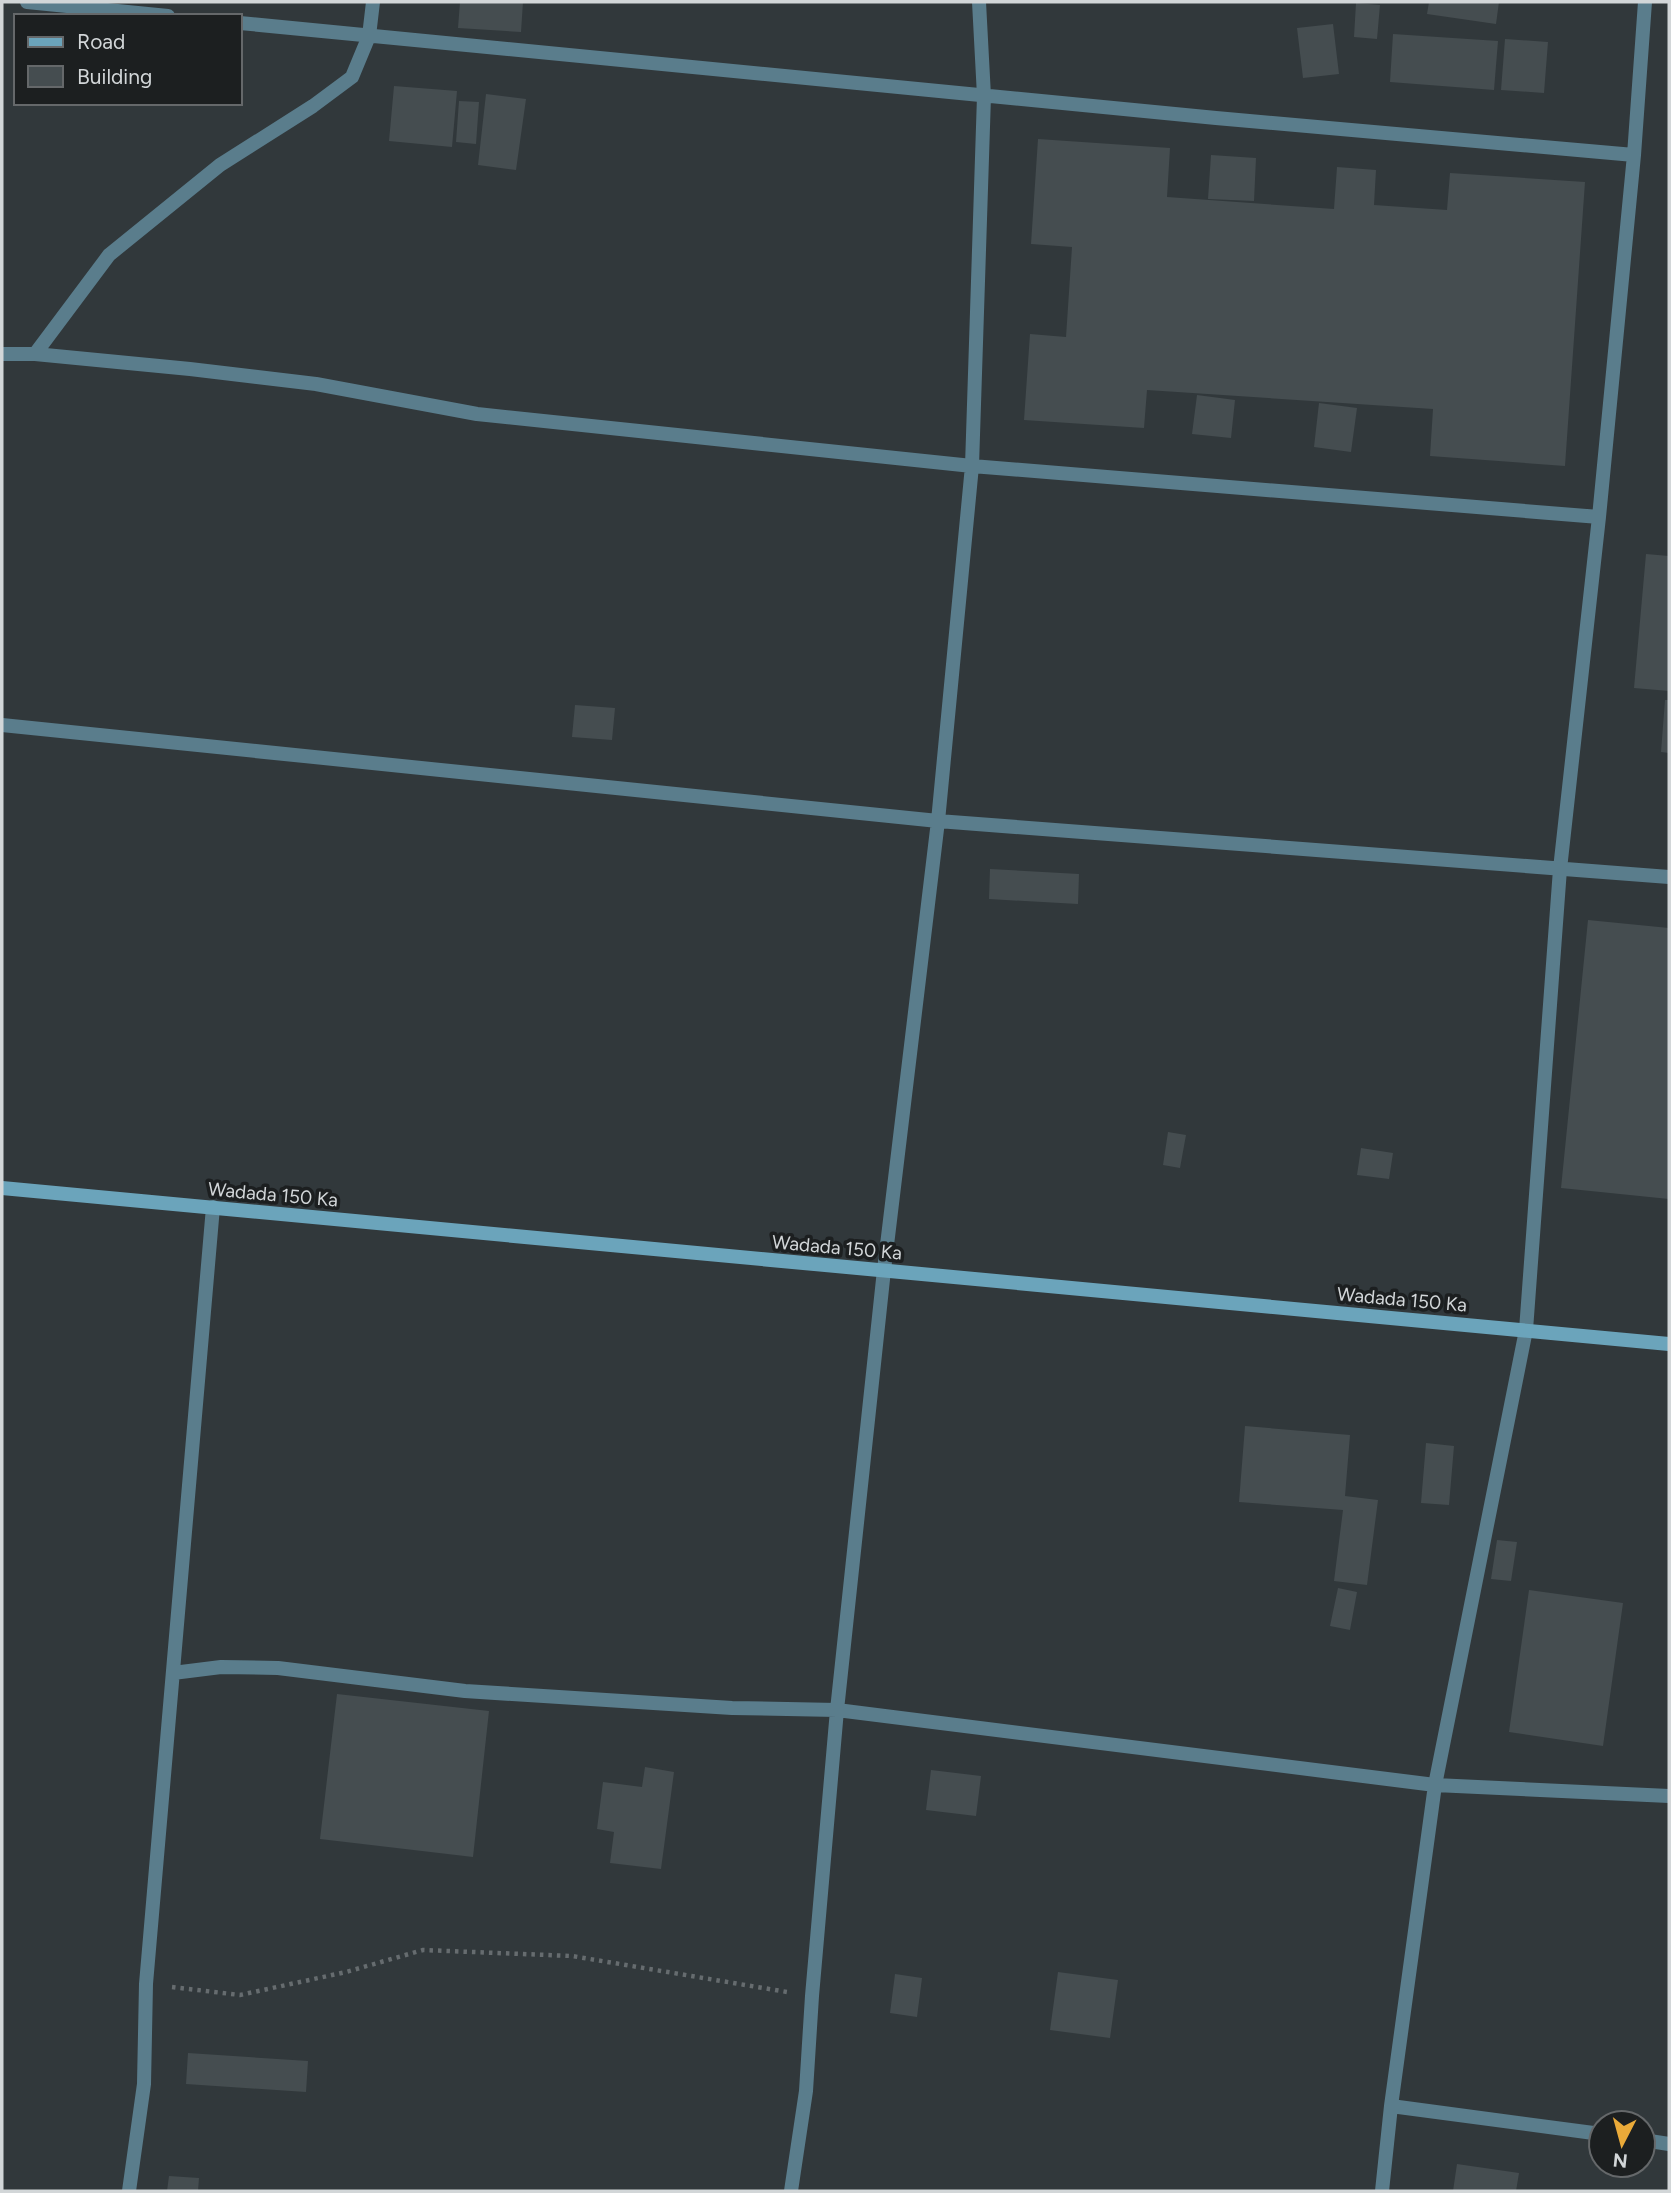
<svg xmlns="http://www.w3.org/2000/svg" width="1671" height="2193" font-family="Figtree,sans-serif">
<rect width="100%" height="100%" fill="#31383b"/>
<path fill="#454d50" d="M460,2H523L521,32L458,28Z
M1429,2H1499L1496,24L1427,14Z
M1356,3L1380,5L1377,39L1354,37Z
M1333,24L1339,74L1303,78L1297,28Z
M1393,34L1498,41L1494,90L1390,82Z
M1505,39L1548,42L1544,93L1501,90Z
M394,86L457,91L452,147L389,141Z
M486,94L526,99L516,170L478,165Z
M459,101L479,102L476,144L456,142Z
M1038,139L1170,148L1167,197L1334,209L1337,167L1376,170L1374,205L1447,210L1450,173L1585,182L1565,466L1430,456L1433,409L1147,390L1144,428L1024,420L1030,334L1066,337L1072,247L1031,244Z
M1211,155L1256,158L1254,201L1208,199Z
M1197,395L1235,400L1231,438L1192,434Z
M1319,403L1357,408L1351,452L1314,447Z
M1646,554L1669,556V691L1634,688Z
M1665,700H1669V753L1661,752Z
M575,705L615,708L612,740L572,737Z
M990,869L1079,874L1078,904L989,899Z
M1588,920L1669,928V1199L1561,1188Z
M1168,1132L1186,1135L1180,1168L1163,1165Z
M1361,1148L1393,1153L1389,1179L1357,1175Z
M1245,1426L1350,1435L1345,1496L1378,1500L1367,1585L1334,1581L1343,1510L1239,1502Z
M1426,1443L1454,1446L1449,1505L1421,1503Z
M1497,1540L1517,1542L1511,1581L1491,1579Z
M1338,1588L1357,1592L1350,1630L1330,1626Z
M1529,1590L1623,1603L1603,1746L1509,1732Z
M337,1694L489,1711L473,1857L320,1839Z
M645,1767L674,1772L661,1869L610,1863L614,1832L597,1829L603,1782L642,1787Z
M931,1770L981,1776L976,1816L926,1810Z
M1058,1972L1118,1980L1110,2038L1050,2030Z
M895,1974L922,1978L917,2017L890,2013Z
M188,2053L308,2061L306,2092L186,2084Z
M1457,2164L1519,2173L1516,2191H1453Z
M169,2176L199,2178L198,2191H167Z"/>
<g fill="none" stroke-linecap="round" stroke-linejoin="round">
<path stroke="#666c6f" stroke-width="4.5" stroke-dasharray="3.5 5" stroke-linecap="butt" d="M172,1987L240,1995L346,1972L423,1950L572,1956L787,1992"/>
<path stroke="#5a7d8c" stroke-width="14" d="M27,2L168,16
M240,23L1216,118L1634,155
M2,354H35L190,369L316,384L477,414L972,466L1599,517
M35,354L109,255L220,165L313,106L352,77L369,36L373,2
M2,725L938,821L1669,877
M173,1673L221,1667L278,1668L465,1691L732,1708L837,1710L884,1270L938,821L972,466L984,96L979,2
M1391,2106L1601,2134
M1643,2140L1669,2144
M129,2191L144,2084L146,1984L213,1207
M791,2191L806,2091L812,1996L837,1710L1435,1785L1669,1796
M1382,2191L1391,2106L1435,1785L1526,1330L1560,869L1599,517L1634,155L1645,2"/>
<path stroke="#6ba4bb" stroke-width="14" d="M2,1188L1669,1344"/>
</g>
<g text-anchor="middle" stroke-width="7" stroke-linejoin="round" paint-order="stroke">
<g font-size="19" fill="#d2d6d8" stroke="#1c1f20">
<text transform="translate(273 1194) rotate(5)" y="7">Wadada 150 Ka</text>
<text transform="translate(837 1247) rotate(5)" y="7">Wadada 150 Ka</text>
<text transform="translate(1402 1299) rotate(5)" y="7">Wadada 150 Ka</text>
</g>
</g>
<rect width="1671" height="2193" fill="none" stroke="#d2d6d8" stroke-width="7"/>
<rect x="14" y="14" width="228" height="91" fill="#1c1f20" stroke="#65686a" stroke-width="2"/>
<rect x="28" y="37" width="35" height="10" fill="#6ba4bb" stroke="#65686a" stroke-width="2"/>
<text x="77" y="49" font-size="21" fill="#d2d6d8">Road</text>
<rect x="28" y="66" width="35" height="21" fill="#454d50" stroke="#65686a" stroke-width="2"/>
<text x="77" y="84" font-size="21" fill="#d2d6d8">Building</text>
<g transform="translate(1622 2144) rotate(186)"><circle r="33" fill="#1c1f20" stroke="#65686a" stroke-width="2"/>
<path d="M0-5L12 26L0 18L-12 26Z" fill="#eaaa39"/>
<text y="-10" font-size="19" font-weight="bold" text-anchor="middle" fill="#d2d6d8">N</text>
</g>
</svg>
